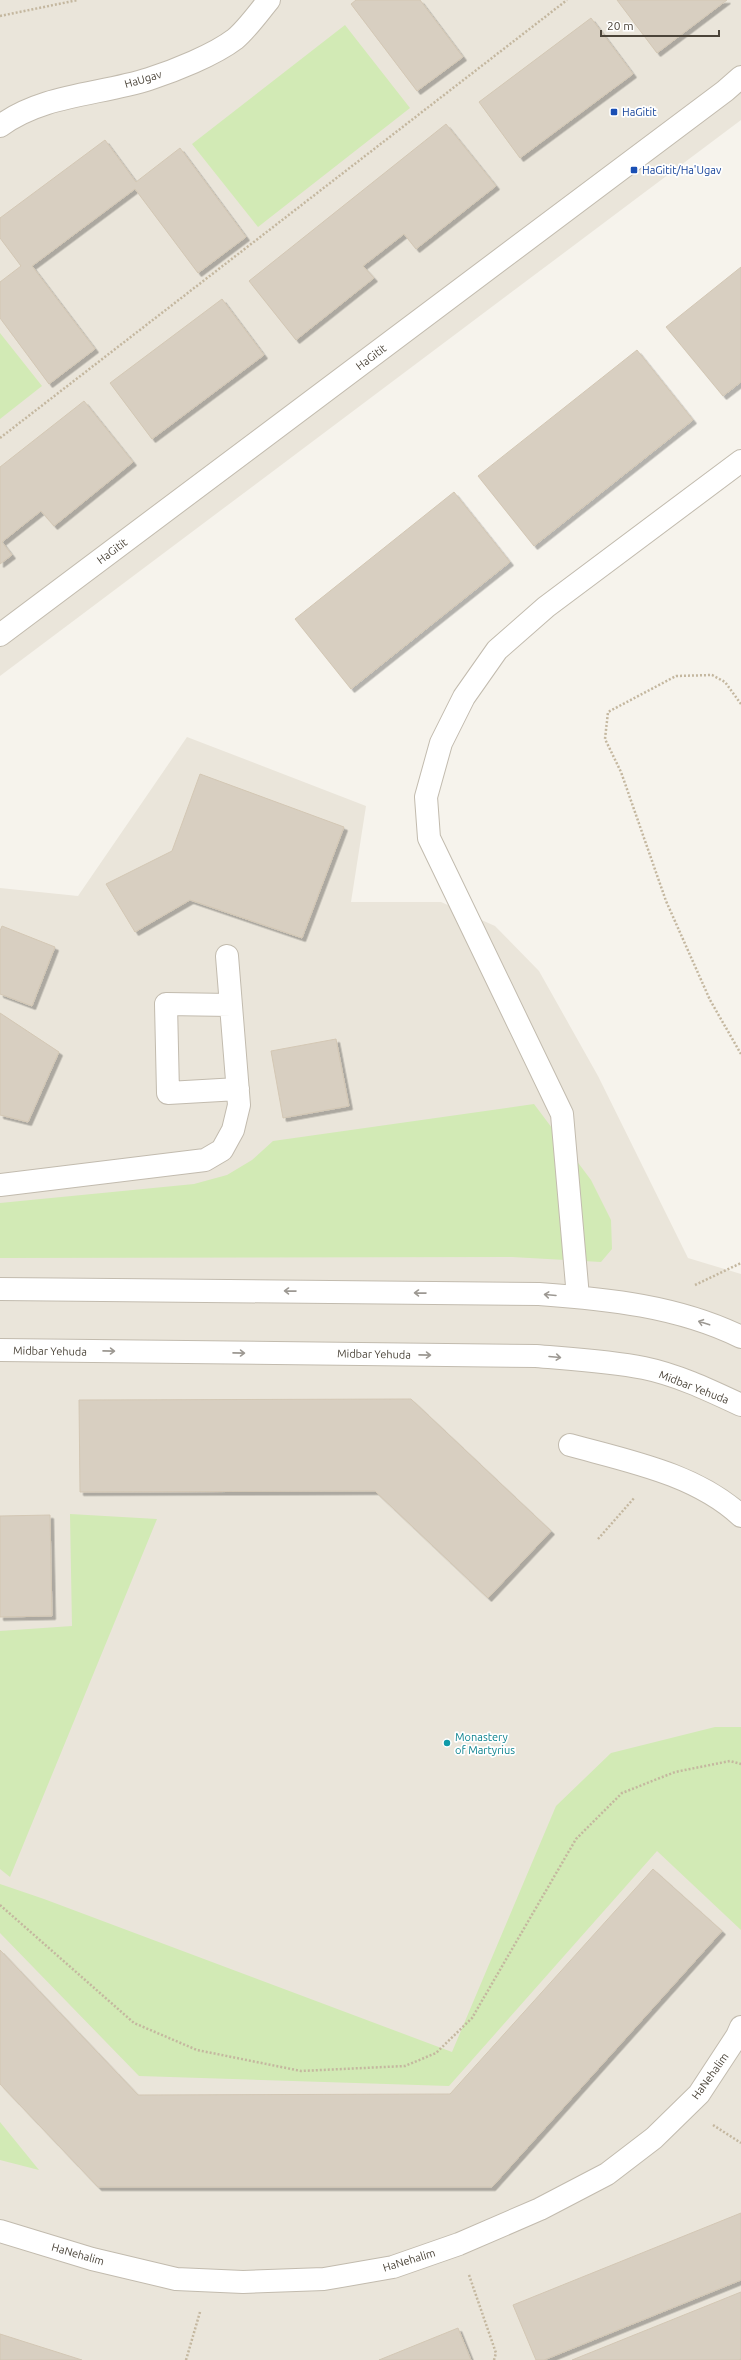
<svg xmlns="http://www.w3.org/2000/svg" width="741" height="2360" font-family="Ubuntu,sans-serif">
<defs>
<filter id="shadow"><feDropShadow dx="3.5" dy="3.5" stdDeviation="0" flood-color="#0004"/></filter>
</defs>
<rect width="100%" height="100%" fill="#f6f3ec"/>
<path fill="#eae5da" d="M0,0H741V120L0,676Z
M187,737L366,806L351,902H441L495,926L539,971L598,1076L688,1258L741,1274V2360H0V888L78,896Z"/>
<path fill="#d2eab5" d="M345,25L410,108L258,227L192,144Z
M0,333L42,386L0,419Z
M534,1104L591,1180L611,1220L612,1249L601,1262L512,1257L0,1258V1203L194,1184L227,1175L252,1160L273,1141Z
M70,1514L157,1519L10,1877L0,1869V1631L72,1626Z
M715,1727H741V1930L657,1851L449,2086L139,2076L0,1933V1884L44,1899L452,2052L556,1806L611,1753Z
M0,2122L39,2170L0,2160Z"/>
<path fill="#d8cfc1" stroke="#d3c7b4" filter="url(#shadow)" d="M356,0H420L463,57L417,91L351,4Z
M617,0H727L657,53Z
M591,18L633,74L520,158L479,102Z
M446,124L496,186L416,249L404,234L363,266L374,278L296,340L249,281Z
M105,140L136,182L180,148L246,237L198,273L135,189L32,266L95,349L49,384L0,318V282L21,266L0,238V218Z
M741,267V382L723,396L666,327Z
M222,299L264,355L152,439L110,383Z
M637,350L693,420L534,546L478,476Z
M84,401L133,462L54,526L41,511L2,542L12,555L0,564V467Z
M454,492L510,562L351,689L295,619Z
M200,774L344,827L302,938L190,900L135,932L106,884L172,851Z
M2,926L55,947L32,1006L0,994V931Z
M0,1013L59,1052L28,1122L0,1115Z
M336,1039L349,1106L283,1118L271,1051Z
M411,1399L551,1531L488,1598L375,1491L80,1492L79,1400Z
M50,1515L52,1616L0,1617V1516Z
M653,1869L722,1931L492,2187H98L0,2084V1950L138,2095L450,2094Z
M741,2213V2280L544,2360H536L513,2305Z
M741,2292V2359L739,2360H572Z
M458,2328L471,2360H379Z
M0,2334L82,2360H0Z"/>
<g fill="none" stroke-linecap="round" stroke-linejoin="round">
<g stroke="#c2bbae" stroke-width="24">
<path id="minor" d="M0,126C44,94 99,95 149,79C174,71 214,55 235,39C247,29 259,12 269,0
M0,635L725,91L741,77
M231,1005L166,1004L168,1093L238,1089
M0,1185L205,1160L222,1150L233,1130L239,1105L227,956
M0,1289L539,1294C607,1299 678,1306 741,1337
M578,1297L562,1114L429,838L426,797L441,743L464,697L497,650L546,607L741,461
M0,1350L536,1356C572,1359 609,1361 644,1368C678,1375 711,1391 741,1405
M570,1445C628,1461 696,1474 741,1516
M0,2231L92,2259L176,2279L243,2282L324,2279L393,2267L459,2244L540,2209L607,2174L654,2138L699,2094L737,2036L741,2027"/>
</g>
<path stroke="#c4b79f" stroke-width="2.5" stroke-dasharray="2 2" stroke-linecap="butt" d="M0,16L78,0
M0,438L567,0
M741,704L725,682L712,675L676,676L608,712L605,739L621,772L666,901L710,1000L741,1054
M695,1285L741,1263
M598,1539L635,1497
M0,1905L134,2023L197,2050L301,2071L405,2066L436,2053L472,2018L576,1839L622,1793L675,1772L730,1761L741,1764
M713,2125L741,2143
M469,2275L496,2353L494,2360
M186,2360L200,2312"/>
<use href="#minor" stroke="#fff" stroke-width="22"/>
</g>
<defs><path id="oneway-shaft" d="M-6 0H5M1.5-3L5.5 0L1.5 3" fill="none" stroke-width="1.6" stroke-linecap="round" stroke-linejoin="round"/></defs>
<g stroke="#9c9892">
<use href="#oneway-shaft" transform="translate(290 1291) rotate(-179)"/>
<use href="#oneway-shaft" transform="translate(420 1293) rotate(-179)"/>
<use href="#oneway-shaft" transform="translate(550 1295) rotate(-175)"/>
<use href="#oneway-shaft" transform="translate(704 1323) rotate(-162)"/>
<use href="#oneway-shaft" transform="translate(109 1351) rotate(1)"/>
<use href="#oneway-shaft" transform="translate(239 1353) rotate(1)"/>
<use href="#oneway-shaft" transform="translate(425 1355) rotate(1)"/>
<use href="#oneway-shaft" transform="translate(555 1357) rotate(5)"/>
</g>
<g fill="#1a4fb4" stroke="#fff" stroke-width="1.5">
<rect x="610" y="108" width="8" height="8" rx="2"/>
<rect x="630" y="166" width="8" height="8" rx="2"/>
</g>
<circle fill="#0f9aa8" stroke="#fff" stroke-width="1.5" cx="447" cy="1743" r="4"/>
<g text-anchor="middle" stroke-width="3.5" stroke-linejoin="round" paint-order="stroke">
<g font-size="11" fill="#4b4439" stroke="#fff">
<text transform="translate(143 79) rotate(-16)" y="4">HaUgav</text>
<text transform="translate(371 357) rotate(-37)" y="4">HaGitit</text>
<text transform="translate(112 551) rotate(-37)" y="4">HaGitit</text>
<text transform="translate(50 1351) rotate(1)" y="4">Midbar Yehuda</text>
<text transform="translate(374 1354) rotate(1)" y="4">Midbar Yehuda</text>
<text transform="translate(694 1387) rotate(21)" y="4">Midbar Yehuda</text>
<text transform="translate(710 2076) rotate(-54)" y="4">HaNehalim</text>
<text transform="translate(78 2254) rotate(16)" y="4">HaNehalim</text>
<text transform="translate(409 2260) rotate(-17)" y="4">HaNehalim</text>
</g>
<g font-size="11" fill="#164399" stroke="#fff" text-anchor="start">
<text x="622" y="116">HaGitit</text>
<text x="642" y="174">HaGitit/Ha'Ugav</text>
</g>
<g font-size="11" fill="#0d838f" stroke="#fff" text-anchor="start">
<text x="455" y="1741">Monastery<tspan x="455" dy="13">of Martyrius</tspan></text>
</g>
</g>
<path d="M601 30v6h118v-6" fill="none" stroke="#4b4439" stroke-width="2"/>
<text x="607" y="30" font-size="12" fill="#4b4439" stroke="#ffffff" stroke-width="3" paint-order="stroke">20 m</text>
</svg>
